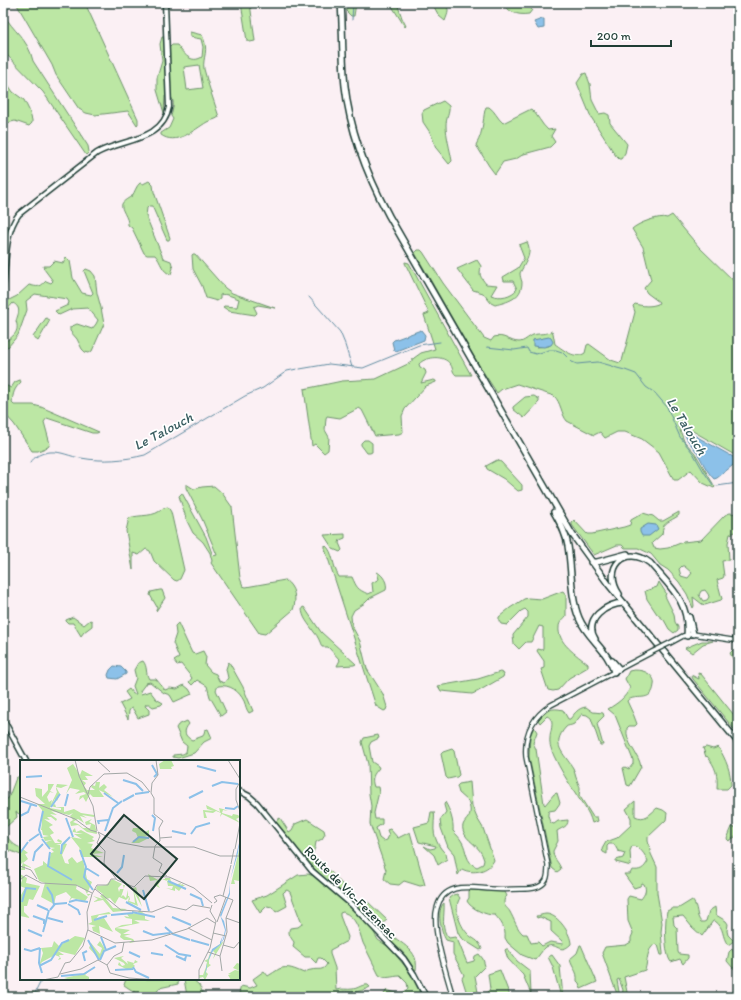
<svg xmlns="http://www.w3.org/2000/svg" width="741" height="1000" font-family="Itim,sans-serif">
<rect width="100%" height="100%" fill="#fbf0f4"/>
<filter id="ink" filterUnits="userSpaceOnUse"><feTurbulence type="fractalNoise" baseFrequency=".025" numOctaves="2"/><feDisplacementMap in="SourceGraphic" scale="8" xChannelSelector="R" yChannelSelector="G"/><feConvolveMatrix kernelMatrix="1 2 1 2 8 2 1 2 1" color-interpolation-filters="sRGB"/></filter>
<g filter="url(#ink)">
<path fill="#bce7a4" stroke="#6e926c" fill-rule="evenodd" d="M16,3H85L138,119V124L137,125L128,111L95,115L86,113L79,109L56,75L52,65Z
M241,3H250L255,41L250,42L247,41Z
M346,3H356L354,16H351L346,11Z
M390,3H397L402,18L406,26L405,27Z
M432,3H445C450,10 448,13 445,21L439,16Z
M500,3H527L532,10L529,14C515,16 510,11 500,3Z
M3,13C13,32 28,38 33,61L88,146L89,152L86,155L43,92L3,51Z
M190,32L202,35C210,51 202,57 204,69C208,85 214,101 219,117C215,120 211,120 207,122C194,130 176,146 161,135V133L169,128L173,119L171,116C173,109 175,102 171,97L165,96L164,113L157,90V78L162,61L160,44L162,37H163L164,41L169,48L172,45H177C184,54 191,64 202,57L203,47L201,39L190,37ZM199,65L203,88L187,90L184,67Z
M586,73L590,84L592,100L599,114L605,113L609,115L610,123L627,144L625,153L621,159H619L616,156L591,117L577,83L583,74Z
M3,77L13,92L24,100L29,110L32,120V123L29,126L15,121L3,124Z
M443,101L449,106C450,113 446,118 446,125C446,136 450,149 452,161L449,164L436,148L431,134L423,122L422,113L424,110Z
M486,107H489C495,111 497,118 503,123L531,109C538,115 541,124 548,130L555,129L551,136L555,142L550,147L524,154L516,159L503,162L495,174L489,166L476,145C480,138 482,131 483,123C484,117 484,112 486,107Z
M149,181L153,185L154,192L170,238L169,240H167L152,206H149L147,208L146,216L163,258L171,261L173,268L171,274C162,273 161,261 155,255H147L144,253L132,228L128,225C129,218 120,209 122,204C123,201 129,198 132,196C135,192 136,186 140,183L143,184Z
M672,215L699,247L738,285V295L733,299L738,310V457L691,430L682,423L678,425L684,441L695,453L715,487L714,488L703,483L691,470L678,480H674L659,452L642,439L625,432H617L605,438L600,432L594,435L592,434L567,421C561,414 561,402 554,396L517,384L502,389L497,393L480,367L415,253L418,250H421L423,252L443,283L484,338L491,341L494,337C504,334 510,342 519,342C524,342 528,337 533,335C539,333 545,335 552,331L553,333L555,344C564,350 575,360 585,353L587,345L589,344L611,360L620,363L622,361L635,312L633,306L635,304C642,306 650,307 658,304L659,302L647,293L644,288L651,280L643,247L632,229C638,223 660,215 667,218ZM543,339L549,346L536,347L533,340Z
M527,242C533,253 525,263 520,273C520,276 521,279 522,282C522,299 507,302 495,305L491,303L483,293L473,290L457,269L477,260L481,266C479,276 480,276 486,284L497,285L491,295C500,299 512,296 517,289L513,281H504L503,277L518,268L524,258L519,245Z
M193,254H195L225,288L232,293L275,308L258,305L254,307L257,313L255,315L229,311L223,307L224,306L237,307L239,299C233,297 226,293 220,295V299L217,301L206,298L202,286L193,269L192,255Z
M66,257L70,261L73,278L82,293L91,295L93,293L84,271L86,269L91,271L95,276L97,293L101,308L104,324L92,351L89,353L85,352L82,349L77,339L70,331V327L77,324L92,329L96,324L98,320L88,308L72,309L59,315L55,311L68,305L69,302L67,299L35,294L26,301L27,310L18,335L8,347L5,346L4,342C13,337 20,332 16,321C18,314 22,308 13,303L6,311L4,306L5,302L17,296L29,285C38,287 39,288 46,281L51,283L53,281L44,269L43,266H49L54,261L63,263Z
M405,262L409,263L471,375H456C452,372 453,367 450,364C444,355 426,356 419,364L420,367L425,370L426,373L421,383L434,380L436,381V382L426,386L405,409L402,416L403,432L399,434L375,436L362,410L359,408L340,418L327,416L326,418L325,430L329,437L328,450L324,453L315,444L312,446L304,389L342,381L376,379L410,363L414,358L421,353L435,349L424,315L429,313L405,263Z
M46,318L50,320L38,341L33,337Z
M20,380L21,382C14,389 13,393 12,403L14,405H33L41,407L99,432L97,433H92L47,418L44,422L50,444L48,447L38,451H32L14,424L3,412V384L11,388L15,382Z
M534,396L539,399V402L524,418L513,409V407L525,397Z
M364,440H368L372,443V452L370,453H367L361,445V443Z
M497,460L501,462L522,485V490L518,491L504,479L487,469L486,466Z
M186,484L194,489L202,487L214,486L222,493L232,507L240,578L243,586L246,587L285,580C295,587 297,599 293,610L265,634L259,633L211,563L212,561L210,553L203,542L193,533L187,521L179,496L182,493L206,537L213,556L217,555L202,519L186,488Z
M168,507L171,512L184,570L180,579L177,581L174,580L154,561L150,551L146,549L139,555L133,553V570L126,531L129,518C140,514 155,518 163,508Z
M679,512V515C675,519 664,522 663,528C662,530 663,532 662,534L652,543L654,548L660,549L668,548L683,542L701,540L725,515L730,513L738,514V531L730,534L728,543L729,560L722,561L724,576L723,578L717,580L722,599L721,600L705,605L702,604L693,597L694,606L693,608L687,594L679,582L668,570L660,565L651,554L638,548H625L622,545H617L594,555L572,525V522L574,520L587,534H592L624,527L630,525L631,520L643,513L653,516L659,521H663ZM682,566H684L692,573L688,578L681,576L679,569ZM705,590L708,594L709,597L707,600L703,601L699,595L701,591Z
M345,534V538L340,540L339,543L342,550L340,552L333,549L324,535Z
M325,545C334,552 332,566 339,577H352C357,588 357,589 368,594L373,592L372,583L379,579L377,572C383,575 388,583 386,590L370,598L365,603L354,610L351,616L352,626L360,641L367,669L383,694L387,707L386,710L384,711L376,706L325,549Z
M659,582L666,593L665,596L674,614L675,622L678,627V630L674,633L669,629L664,620L657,614L647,599L645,591L657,587Z
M160,590H162L165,598L156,611L157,607L150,595L151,592Z
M563,591L566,595V616C563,620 559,622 559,627C557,643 577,655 588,664V667L569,678L558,690L553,691L548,690L541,669L544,668V661L537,651L538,649L542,650L543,648V627L539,626L531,642H526L519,649L514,644L513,635L528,617V612L525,609L521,611L507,625L501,624L499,621V617L510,608L524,599L528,598L542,599Z
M304,607L321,632L356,664L354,665L337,666L340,660L328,647H322C320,642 318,636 314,632C309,624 302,618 302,608Z
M73,617L84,625L90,620L92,621V626L84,632L81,636L73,623H68L66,621V620Z
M178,623L192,653L195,654L203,651L206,657L205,665L211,672L216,674L219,681L224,683L228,678L226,669L228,663L229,662L243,687L253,711L249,713C246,709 246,706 244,701C239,691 230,684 218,686L216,690L226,712L221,716L210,697L207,686L197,680L192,685L189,682L192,678L181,664L177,665L174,661L179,658L173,643L176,634L175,626Z
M702,641H713L703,644L692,653L685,648Z
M733,650L738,655V669L730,653Z
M143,661C148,667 145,673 149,679H156L165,690L170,688L177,689L184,685L189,689L192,694L174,702L170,695L164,693L150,682L146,683L140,691L141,694L150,691L156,699L163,703L161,705L153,707L149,704H146L145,706L149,710V714L138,718L133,709L131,708L129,711L128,719L120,704L130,699L125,692L129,689L133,694H136L133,686L136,678L134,670L138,663Z
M634,670C640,670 645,671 649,674C653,677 655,681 654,685C652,704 635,693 627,701L634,716L637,724L635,726H629L627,728C625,744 639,753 641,767L630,786L627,785L623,768L625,767L629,769L633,764V760L615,715L608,709C618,703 625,698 630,688L625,679L629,671Z
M500,672L504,674L503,677L477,692L472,694L441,691L438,686L478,679Z
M698,673L701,674L738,720V734L693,679L691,675L699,679Z
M586,707L593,712L603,713L604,716L598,722L597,724L603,745H600L591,718L587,715L582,714C579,717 577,721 574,724C571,726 568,725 566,727C550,745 564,753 573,768C575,772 575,776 577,780C580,789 581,784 579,795L593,817H597L598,821L592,823C589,811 582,804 576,794C568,782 560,769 554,756C552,751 549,745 550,738C550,731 556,720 547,716L540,723L538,720C545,710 552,707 563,710L568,719H570C575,713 578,708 586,707Z
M187,721L189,724C183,731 184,736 192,740L203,736L205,730L208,729L212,738L204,742L194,753L178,758L173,757V755L183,754L186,752L187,746L182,742L176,728L178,725Z
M534,727L537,732L533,743L536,749L544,804L545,805L554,794L557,793L560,803L555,810L549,811C547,815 548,818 551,823L554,824L558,821L568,820C568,827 563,827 557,831L558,841L553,851C553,859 559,862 561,869L557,872L552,868L529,757L530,736Z
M378,735L379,738L371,742L369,746L372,762L378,766L379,768C373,775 371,778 374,787H378L379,793L378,796L374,813L375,819H382V824L376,828L379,838L383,841L387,840L389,835L387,830L390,829L398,838L410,832L425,885L420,886L404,881L399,885L390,884L384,879L386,870L370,824L371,806L369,794L368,764L362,742L364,738Z
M706,747L713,749L718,747L719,748C726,760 731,772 731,785L727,789H717C718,775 716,767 707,756L706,757L703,748Z
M452,749L454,751L459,775L457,777L448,779L446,777L441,754L443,752Z
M21,775V815L16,812L17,817L6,827C4,836 12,845 21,848V855C14,853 10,848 3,853V798L8,799L16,778Z
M470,782L472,806L477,818L483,828L494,860C489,871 473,875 462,869L458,875L454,854L448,847L441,828L440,820L446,812L444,805L445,802C450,810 454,822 453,831C456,834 460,838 462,842C467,850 465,863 477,867L483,864L484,860C480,844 466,842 463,830C461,822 469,820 470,813C471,809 469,805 468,801L459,793L457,786L459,784Z
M635,801V816C645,821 650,814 657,808L663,810L667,813L666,820L648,837V841L651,854L657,867V893L662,923L661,932L663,953V955H661L658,945L655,944C646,950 648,961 645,970L624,977L627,992L625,996L623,997L622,996L623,990L619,979L617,980L619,992L617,994L602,953L605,947L626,945L631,942V938L633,933L628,921L627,899L629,896L641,899C645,894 647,890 644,884L642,883L640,886L634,888L624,874H630L632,870C640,871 644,869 648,861C645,855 640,846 632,846L630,851L631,866L616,862V860L623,858L625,853L618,851L614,844H609L607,846V854L603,852L602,849L606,842L617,838L631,825V818L626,809Z
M431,812H434C435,816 434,820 434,825C433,836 438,847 446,854L447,859L438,865L434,855L424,846L430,849L435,848L436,846L419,842L414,827L429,823Z
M280,818L289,832L292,830L295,824L307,819L324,830L325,834L322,839L316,842L315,848L310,858C312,861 321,869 324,871H330L360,904L362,905L368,902L387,920L383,923C390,943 420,944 416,970L412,968C409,959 400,947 391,943L343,893L318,873L276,823L277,820Z
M732,827L738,828V835L729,841L727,839Z
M308,874L314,876L342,899L372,929L378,940L389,947L409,971L422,997H383L384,994L387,990C395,993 403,996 408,988L407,983L400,976C392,976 386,980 379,975C374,964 368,954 363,943C359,931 357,917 343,912L340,913V916L348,937L347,941L330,950V954L335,968L336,990C342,988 347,990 353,989C359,988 362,984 368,985L370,987C365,990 358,992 353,992C347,992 344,990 339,993V997H248L239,993L241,986L250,988L257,985L253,979L264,971L268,976C272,974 275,971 279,969C288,965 296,970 304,973C306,972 308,970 311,970C318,968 323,972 327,964L321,958H318L316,963L310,957H305L293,947L294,942C291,938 287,933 290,928L298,927L302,924L290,892L287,890L285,891L283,893L287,906L276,912L272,907L267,906L260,913L252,900L267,895L298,875Z
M470,890L505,892L507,896C505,898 504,899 504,902C504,907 508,908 510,912C514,919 517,929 523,934H527L531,943L538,942L542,946L550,942L563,944L562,941L551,931V922L540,917L537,918L536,916C539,916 543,914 546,914C558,914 571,934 571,944C559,956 557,941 546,947C542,950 539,956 535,960L522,955L508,943L505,938C506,928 501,922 495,915C487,916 470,908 467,901L469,898V891Z
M457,894L460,898C453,908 460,925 467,933C474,941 478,938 482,949L480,950L461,938L458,933L449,898L453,895Z
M692,900C699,908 695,915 701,922H704L706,921L709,911L715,907L716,915L726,921L728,924L727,931L728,935L734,941L728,945C721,936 725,928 715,921H713L702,936L692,927L683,916L673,917L674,925L677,928L678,952L679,954L688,955V958L683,964L680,959L671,962C664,954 665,921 667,911L673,908H679Z
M444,903C445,914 440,930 449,938L455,937L458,941L467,963L474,961L475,956L479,954L483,959L485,966L475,976L478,992L483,996L490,989L488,974L500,970L510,996H514L515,997H468L462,978L464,975L453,954V942L446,940C441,932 436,910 444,903Z
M580,945H581L597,982L581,989L579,983L577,981C578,970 572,969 570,959L577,953Z
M506,949H508L517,961L530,971L531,994L523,975L508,959L505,950Z
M732,949L738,960V968H733L727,961L729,952Z
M552,955L560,966L563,997H561L553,967L548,957Z
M126,979H179L178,984L159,988L155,996C163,997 170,995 179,997H142L124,985Z
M184,979H192L199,985L205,997H186L187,996Z
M25,992L38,993L39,997H22Z"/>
<path fill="#8cc1e9" stroke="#608ca1" d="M542,19H544V28L538,29L534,22Z
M421,330L425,335L424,340L396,351L394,350L392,342L394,340Z
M549,337L551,338L553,342L551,345L544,347L533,346V340Z
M686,432L692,434L735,458L737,461V462L717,478L714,479C706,471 702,460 696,451C692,445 687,441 685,435Z
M648,524L656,525L658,529L649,536H642L640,532V529Z
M114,666L121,667L126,672V674L117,679L109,678L108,675L110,670Z"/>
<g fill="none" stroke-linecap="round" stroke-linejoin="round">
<path stroke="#608ca1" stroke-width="1" d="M352,20L353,3
M309,297L340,332L345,344
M345,345L352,367
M487,347L514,350L527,348L529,352L536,354L549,350H556L562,352L572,362L577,364L598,362L612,366L617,368L625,370L636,374L646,387L655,393L667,407L680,437L693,453L704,472L713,485
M300,369L329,364L363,368L419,345L440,342
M30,463C35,456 41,453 50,452C61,451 71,457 81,458C102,462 125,460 145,455L245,396L263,388L287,371L297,369
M717,486L738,483
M33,997L42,979"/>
<g stroke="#1f3d34" stroke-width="6">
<path id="tertiary" d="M670,643L683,636L693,634L738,641
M453,997C447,976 431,928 437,908C444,881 471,888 491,889C501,890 511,889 521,889C530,889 541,889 546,880C548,876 548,871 548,865L526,757C524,734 532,717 551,705L652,652"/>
</g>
<g stroke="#1f3d34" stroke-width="7">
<path id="secondary" d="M3,290C6,266 4,232 19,214L97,153C123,139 163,141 169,107L165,3
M3,719L26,761
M239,791L249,796L257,803L312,871L352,905L404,959L414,974L426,997"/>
</g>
<g stroke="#1f3d34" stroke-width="8">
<path id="trunk" d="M341,3C343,31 342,58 345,86C350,132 367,175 389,216L572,534L609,585L738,742
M554,512C560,523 566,533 568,546C572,570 570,596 579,618C587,638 609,651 614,672
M591,562H597L627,554
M619,594C602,569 625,543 650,563C670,587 690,601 687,636
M689,617L693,634
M595,639C583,620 606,603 624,603
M612,661L619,669"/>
</g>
<use href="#tertiary" stroke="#fff" stroke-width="3.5"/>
<use href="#secondary" stroke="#fff" stroke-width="4"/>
<use href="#trunk" stroke="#fff" stroke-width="5"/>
<g stroke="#1f3d34" stroke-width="6" stroke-linecap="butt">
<path id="tertiary-bridge" d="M652,652L670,643"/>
</g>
<use href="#tertiary-bridge" stroke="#fff" stroke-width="3.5"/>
</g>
</g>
<g text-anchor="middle" stroke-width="3.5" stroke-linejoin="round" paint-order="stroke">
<g font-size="13" fill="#1f3d34" stroke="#fff">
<text transform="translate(351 892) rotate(45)" y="5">Route de Vic-Fezensac</text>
</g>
<g font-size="14" font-style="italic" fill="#3a5e61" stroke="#fff">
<text transform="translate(687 426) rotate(59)" y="5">Le Talouch</text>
<text transform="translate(163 431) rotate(-28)" y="5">Le Talouch</text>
</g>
</g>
<g transform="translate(20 760)">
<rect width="220" height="220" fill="#fbf0f4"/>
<path d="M145,0H151L154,6L151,7L152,9H140L139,4ZM53,4L60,15L62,10L73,16H65L68,20H62L66,23L64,26L67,30H75L71,27L72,25L75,26L76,22H80L79,28L84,24L87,27L84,30L93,37L79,30L84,37H73L70,34L66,42L63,37L59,40L60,36L66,34L64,32L55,34L60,30L50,28L46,34L52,20L47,8ZM28,24H34L30,31L34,33L30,32L27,37L29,42L32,40L31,44L37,32L36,29V27L37,24L48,25L41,28L36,27L40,34L37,41L35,39L30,48L41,50V48L34,47L32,46L35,44L36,47H44V52L54,49L61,53L74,55V57L62,55L67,58L60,56L64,63L58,59L53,62L58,64L63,68H70L71,64L66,65L65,62L72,59L69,62L75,65L77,74L67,72L58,65L51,66L50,62L53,60L50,56L53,53L49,55L31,51L37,55L30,54L37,59L36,61L31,57H27L30,60L24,59L33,65L29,67L34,73L30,75L35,83H41L37,81L38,79L42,81L41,84H36L40,85V93L44,83L47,84L42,95L45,103L49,104L48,100L52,97L57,103L63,100L67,119L72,122L67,134H71L68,136L65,130L57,125L56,129L68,137L65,141L52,138L49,141L51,137L46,132L36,136L34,144L21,137L25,123L19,121L14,109L23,105V101L28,105L31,93L34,92L31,89L35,88L28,87L26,82L32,80L25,81L23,77L29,76L23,75L22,70H14H21L22,63V50L17,44H25L16,36L15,28L22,29V37L28,30ZM186,45L200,52L199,48L203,49L208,51L203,50L202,53L212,56L213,54L218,55L220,57L216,59L220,63L202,54L200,57L201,53L196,51L193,53L185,52L187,58H184L183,50L194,51L187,49ZM55,68L56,72L61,70L74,77L72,79L75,81L67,83L73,84L71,88L84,93L72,94L83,97H61L59,88L62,91L51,77L62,79L54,74H63L53,72L52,75L53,70ZM113,68H122L125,72L129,70V75L124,77L129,78L119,83H111L118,78L116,73L112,71ZM3,89L8,93L5,94L8,99L3,103L12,108L5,106V110H1L3,102L0,105V90ZM219,90V121L214,120L215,124H211ZM0,114L7,118L6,123L20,126L13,140L9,139L7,146H4V152L10,158L0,156L1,135L5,128L0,126L2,120ZM128,114L138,120L140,119V121L141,119H145V118H150L151,121L146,120L155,125L161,123L160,126L162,124L165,126H163L159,131L155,128V131L146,128L152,129L153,126H148L147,121L142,119L138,125L140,128L134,125L137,120L130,121ZM92,119L102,124L98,128L99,132L100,129H104L103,125H105L109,126L105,125L101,137L103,135L106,138L108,130V136H109L110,139L109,141L115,143L113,128L116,127L122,147L114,132L118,146L108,142L109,137L106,140L99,137L95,144L90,138L86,139L93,148L107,149L103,151L93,152L83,140L73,142L78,139L73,136L83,139L80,136L83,134L76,129L77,126L86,125ZM119,150L125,154V159L130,161L114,160L120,163L96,168L110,170L103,174H111L104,176L113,179L115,182L109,183L112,180H104L100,177L101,174L95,170V168L102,165L112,164V159L106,158L104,156L109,157L107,154L92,155L118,153ZM89,152L91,154L79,155L75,160L82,157L79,159L84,158L93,172L79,166L80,174L73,171L72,167L76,166L68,164L72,162L71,156ZM55,176L65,178L55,195L38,191L44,195H39L41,199L38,200L40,197L35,195L22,202L19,206L23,193L21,188L32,187L34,181L39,186ZM80,181L85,189L80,200L69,188L71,183L80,194L82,188L77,185ZM204,181L193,199L195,193L193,191L189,200V204L191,205L187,208L186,212L188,214L185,220L183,217L179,218V215H183L186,207L187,202L184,201L188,199L191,190L190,197L194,189ZM104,196L101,198L108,204L107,201L114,203L115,200L118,202L113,204L115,206L112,209H106L98,205L99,202L102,206L105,205L104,203L94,198ZM217,203L220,204V220H211L208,215L211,214H208L215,210L220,211L213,208ZM71,209L65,215L69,217V220H51L44,218L63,214Z" fill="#bce7a4"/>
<path d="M220,79L218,93L209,124L210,134L201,157L204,161L206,170L204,179L200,185L193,191L187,203V207L184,220L187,203L192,189L200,184V182L201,180L203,175V168V175L201,183L203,179L205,170L200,155L209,133V125Z" fill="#8cc1e9"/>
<path fill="none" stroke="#8cc1e9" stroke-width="2" d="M132,5L137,14L134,17M177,6L196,11M6,17L22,16M103,20L116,24L123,31M192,26L202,22L218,24M84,33L98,43M115,34L129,32M169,38L183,31M1,41L17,46M103,41L114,35M45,46L48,34M31,47L40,34M205,48L214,49L218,46M132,55L135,58L133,71M0,56L8,52L11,44M46,58L53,77M79,64L78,61L88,60M85,71L93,48L102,41M152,71L166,74M171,74L176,67L190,63M22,78L19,70L23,51M22,79L30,89M9,81L19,74M113,82L119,77L129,78M60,90L66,107L64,117L73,130M30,92L28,106L52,120M0,93L8,82M41,94L42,85L50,77M13,101L15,92L23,84M66,108L79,116M97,113L102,107L104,95M148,121L166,129M27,127L32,135L34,145M123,130L129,151M170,134L181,139L183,146M2,142L6,128L16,129M49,142L56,140L68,142M106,142L121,150M48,144L58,150L60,155M17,145L28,150M30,150L35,144L47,143M112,152L135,157M91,155L113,153M13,156L24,160V164M152,157L171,165M28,158L43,162M74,160L87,156M145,167L153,174L170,180M8,170L22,176M123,171L133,175L150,173M23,172L29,150M81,177L86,190M68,180L79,200M171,180L189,185M145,185L159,194L171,196M20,188L19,203L22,213M4,189L11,191L20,188M109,192L120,197M131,193L143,195M156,196L165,200L166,196M80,200L84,191L96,186M65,201L63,193L67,191M19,206L31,200L42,183L49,180M113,207L116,212L129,218M95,210L113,209M64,214L75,207M41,216L64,214"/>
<path fill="none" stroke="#a3a8a7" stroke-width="1" d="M55,0L59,16L73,46L77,71M77,0L90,12M136,0L138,15L132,23L131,33L134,38V54L143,61L139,68L140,81L135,86L133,98L142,104L139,111L147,116M208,0L220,19M107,13L122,22L130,32M220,22L216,29V40L220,51M68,34L70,27L84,14L107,13M0,37L55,59L70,70L77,72M78,72L80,76L77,83L85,91L84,103L97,120L114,127L125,116L149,117L174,128L192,143M78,72L97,82L124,87H174L200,96H220M140,78L152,77M215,89L220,63M211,104L214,89M0,106L11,110L17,119M0,120L6,115L21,123L56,125L72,133M75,129L101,150L132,152L147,146L166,150L173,145L190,148M203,136L211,105M194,143L197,141L194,137L200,135L213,140M206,158L213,140M206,158L220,163M197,162L206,137M168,168L192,180M68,170L95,183L132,180L167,169L187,158L195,163M193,173L206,176M203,185L214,188L220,181M188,192L200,196M200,196L207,172L206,158M200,196L202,211M87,205L90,213L109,218L139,220M87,205L94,196L102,192L104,182M40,214L61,209L78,200L87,205M23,220L38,217L45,203L50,202L63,186L68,169L67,152L72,134L77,125H88L91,119H96M179,220V210L190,188L196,161L190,151L192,145"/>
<path fill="#1f3d34" fill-opacity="0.15" stroke="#1f3d34" stroke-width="2" d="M104,55L157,99L124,139L71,94Z"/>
<rect width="220" height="220" fill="none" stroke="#1f3d34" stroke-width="2"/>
</g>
<rect width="741" height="1000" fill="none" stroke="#fff" stroke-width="16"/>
<rect x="8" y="8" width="725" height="984" fill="none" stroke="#1f3d34" stroke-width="1.5" filter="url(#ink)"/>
<path d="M591 40v6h80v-6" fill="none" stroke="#1f3d34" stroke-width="2"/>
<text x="597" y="40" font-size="12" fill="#1f3d34" stroke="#ffffff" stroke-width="3" paint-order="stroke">200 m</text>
</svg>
